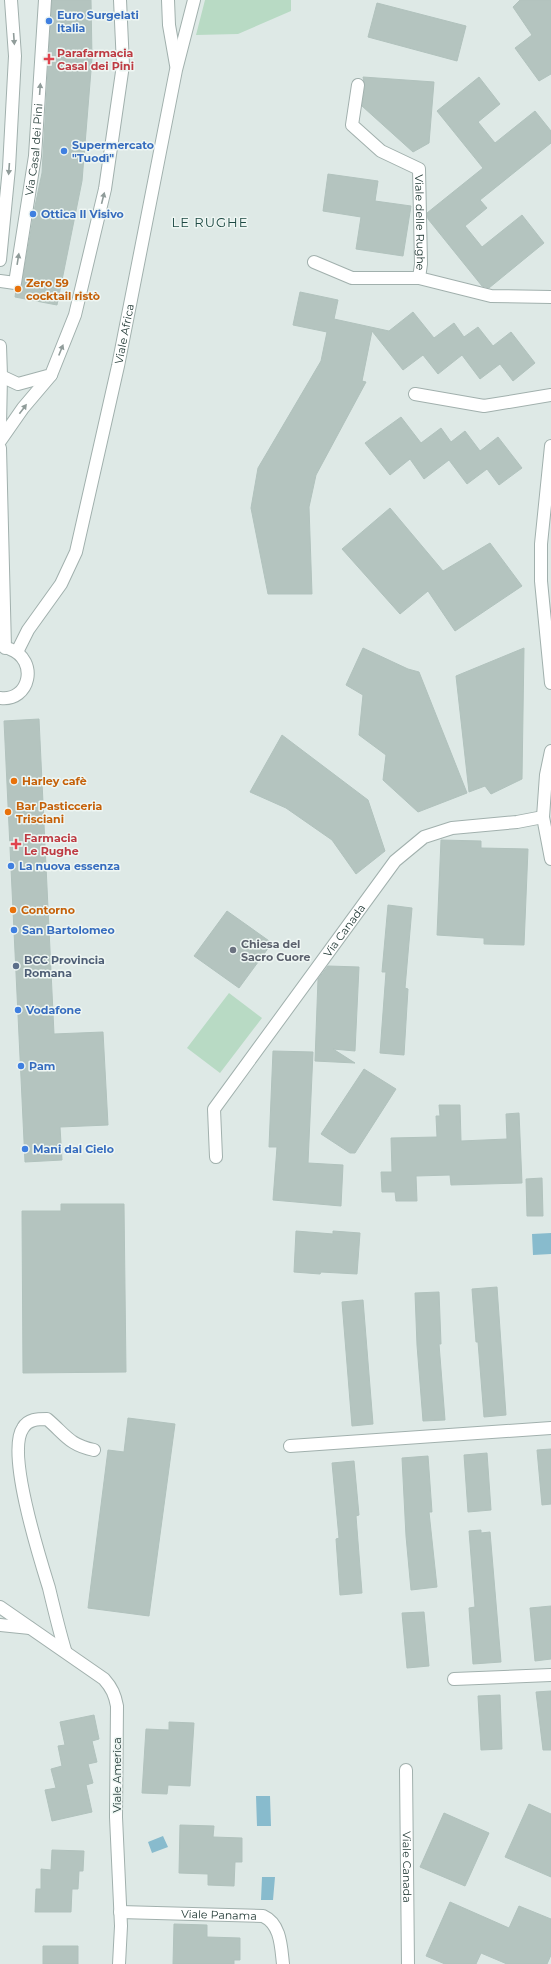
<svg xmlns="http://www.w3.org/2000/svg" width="551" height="1964" font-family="Montserrat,sans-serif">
<rect width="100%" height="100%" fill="#dee9e6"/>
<path fill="#b8dac4" d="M205,0H291V11L238,34L196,35Z
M229,993L262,1018L220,1073L187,1048Z"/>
<path fill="#88bbcd" d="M551,1233V1254L533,1255L532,1234Z
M256,1796H270L271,1826H257Z
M163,1836L168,1847L152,1853L148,1842Z
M262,1877H275L273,1900H261Z"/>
<path fill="#b4c4bf" stroke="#b1c2bd" d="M52,0H91L92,58L82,181L57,305L15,297L16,290L21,288L22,284L35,206L42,173Z
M520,0H551V74L539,81L515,48L532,35L513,7Z
M377,3L466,26L457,61L368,37Z
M363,77L434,82L429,143L413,152L362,106L365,86Z
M479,77L500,104L478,122L495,143L535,111L551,131V143L480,200L487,208L465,226L482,247L522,215L544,243L489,288L482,286L428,219L427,213L483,168L437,111Z
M328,174L378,181L375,201L411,206L403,256L356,249L361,217L323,211Z
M300,292L338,300L334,319L389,331L413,312L434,338L454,323L464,337L478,327L493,346L511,332L535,363L513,381L500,364L480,379L462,355L438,374L423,355L403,370L372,331L362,381L366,382L316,475L309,507L312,594H268L251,508L258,468L321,361L327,332L293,325Z
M401,417L421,443L441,428L451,442L465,431L480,451L498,437L522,468L499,485L487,469L467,484L449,460L424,479L410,459L390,475L365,443Z
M390,508L443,571L490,543L522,586L455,631L428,591L400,614L342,549Z
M363,648L408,669L419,672L467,793L418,812L383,780L386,755L359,735L363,695L346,685Z
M524,648L522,779L491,794L485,786L469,792L456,676Z
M39,719L54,1034L103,1032L108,1125L60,1127L62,1160L25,1162L4,721Z
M282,735L368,800L385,851L356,874L332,840L286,808L250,792Z
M441,840L481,841V848L528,849L524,945L484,944V938L437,935Z
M388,905L412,908L405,988L408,989L404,1055L380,1053L386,972H382Z
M227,911L272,943L239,988L194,956Z
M328,966L359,967L355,1051L333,1049L355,1063L315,1061L318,979Z
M273,1051L313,1052L308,1163L343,1165L341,1206L273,1200L277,1147H269Z
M364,1069L396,1089L355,1153H350L321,1134Z
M439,1105H460L461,1141L507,1139L506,1114L519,1113L522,1183L451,1185L450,1175L416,1176L417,1201H396L395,1192H382L381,1172H392L391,1138L437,1137L436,1116H440Z
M542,1178L543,1216H527L526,1179Z
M61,1204H124L126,1372L23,1373L22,1211H61Z
M296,1231L333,1234V1231L360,1233L357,1274L321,1272L320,1274L294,1272Z
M497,1287L506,1415L484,1417L478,1342H476L472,1289Z
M439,1292L441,1344H439L445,1420L423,1421L417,1345L415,1293Z
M363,1300L373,1424L352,1426L342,1302Z
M128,1418L175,1424L149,1616L88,1608L108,1450L124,1452Z
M551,1449V1504L542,1505L537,1450Z
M487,1453L491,1510L468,1512L464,1455Z
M428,1456L432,1512H429L437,1587L411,1590L406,1536L402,1458Z
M354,1461L359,1515L356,1516L362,1593L340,1595L336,1539L339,1538L332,1463Z
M481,1530V1533L490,1532L501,1662L473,1664L469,1608L475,1607L469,1531Z
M551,1606V1659L535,1661L530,1608Z
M424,1612L429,1666L407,1668L402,1613Z
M551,1691V1750H543L536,1692Z
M500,1695L502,1749L481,1750L478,1696Z
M94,1715L99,1739L92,1741L97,1762L88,1764L93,1783L86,1785L92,1812L52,1821L45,1790L56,1788L51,1769L62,1766L58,1746L65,1745L60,1722Z
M169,1722L194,1723L190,1786L168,1785L167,1794L142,1793L146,1729L169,1730Z
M529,1804L551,1814V1877L505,1857Z
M444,1813L489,1833L465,1886L420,1867Z
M180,1825L214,1826L213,1837L242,1838V1862H235L234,1886L208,1885V1874L179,1873Z
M52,1850L84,1851L83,1871H79L78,1889H72L71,1912H35L36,1889H41V1869L51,1870Z
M450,1902L509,1928L519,1906L551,1919V1955L547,1964H507L481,1953L476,1964H445L426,1956Z
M174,1924L207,1925V1937L240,1938V1960H234V1964H173Z
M43,1946H78V1964H43Z"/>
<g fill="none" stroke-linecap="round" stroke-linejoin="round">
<g stroke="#a1b0ad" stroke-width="14">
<g id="minor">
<path d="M168,0L169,25L176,65"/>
<path id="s1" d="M358,85L352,125L381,151L419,169L421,264L419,278"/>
<path d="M0,260L9,168L15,56L11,0"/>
<path d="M314,262L352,278H419L491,296L551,297"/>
<path id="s2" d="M0,281L15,283L35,156L45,0"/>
<path d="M0,346L1,376L18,384L51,375L75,315L105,189L123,65L120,0"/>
<path d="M415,394L484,406L551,395"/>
<path d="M0,426L1,376"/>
<path d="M0,441L23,408L51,375"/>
<path d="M551,446L541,544V581L551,683"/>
<path d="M0,448L5,648"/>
<path id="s3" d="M17,652L28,630L61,584L76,552L118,366L176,70L194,0"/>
<path d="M0,698C30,702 39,660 10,649"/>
<path d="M551,751L546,775L543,817L551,859"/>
<path id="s4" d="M216,1157L214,1109L395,861L424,837L452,828L517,822L543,817"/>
<path d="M290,1446L551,1428"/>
<path d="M0,1607L104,1679C112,1688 115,1695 117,1706L116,1817L121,1926L119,1964"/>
<path d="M0,1625L30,1628"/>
<path d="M65,1650C59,1630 54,1609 49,1588C40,1559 6,1452 23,1428C28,1419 38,1419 47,1419C65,1434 69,1445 94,1450"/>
<path d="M454,1679L551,1675"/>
<path id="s5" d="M406,1770L408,1964"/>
<path id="s6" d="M120,1912L263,1916C281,1924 281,1947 283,1964"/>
</g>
</g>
<use href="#minor" stroke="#fff" stroke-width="12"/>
</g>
<defs><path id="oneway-solid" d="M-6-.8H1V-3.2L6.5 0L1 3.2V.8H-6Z"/></defs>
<g fill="#909c9a">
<use href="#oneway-solid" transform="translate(14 39) rotate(86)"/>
<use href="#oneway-solid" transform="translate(40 89) rotate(-86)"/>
<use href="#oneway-solid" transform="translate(9 169) rotate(94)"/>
<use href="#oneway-solid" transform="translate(103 198) rotate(-76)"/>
<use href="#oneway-solid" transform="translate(18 259) rotate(-81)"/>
<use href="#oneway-solid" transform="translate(61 350) rotate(-68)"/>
<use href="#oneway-solid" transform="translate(23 409) rotate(-53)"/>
</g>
<g fill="#3f7fe0" stroke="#eef6f3" stroke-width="1.5">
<circle cx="49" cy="21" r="4"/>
<circle cx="64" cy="151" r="4"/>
<circle cx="33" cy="214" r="4"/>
<circle cx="11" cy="866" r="4"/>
<circle cx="14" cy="930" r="4"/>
<circle cx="18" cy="1010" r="4"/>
<circle cx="21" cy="1066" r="4"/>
<circle cx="25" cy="1149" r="4"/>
</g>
<g fill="#e0444e" stroke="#eef6f3" stroke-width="1.5">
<path d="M47 53h4v4h4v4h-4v4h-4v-4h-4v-4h4z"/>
<path d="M14 838h4v4h4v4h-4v4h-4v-4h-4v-4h4z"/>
</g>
<g fill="#e8710a" stroke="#eef6f3" stroke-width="1.5">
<circle cx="18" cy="289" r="4"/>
<circle cx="14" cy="781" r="4"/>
<circle cx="8" cy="812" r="4"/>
<circle cx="13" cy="910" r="4"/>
</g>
<circle fill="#6b7280" stroke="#eef6f3" stroke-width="1.5" cx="233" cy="950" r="4"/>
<circle fill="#5c6f8a" stroke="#eef6f3" stroke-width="1.5" cx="16" cy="966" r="4"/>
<g text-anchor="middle" stroke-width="3" stroke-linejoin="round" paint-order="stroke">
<g font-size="11" font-weight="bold" fill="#366cbe" stroke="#eef6f3" text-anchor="start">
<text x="57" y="19">Euro Surgelati<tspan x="57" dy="13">Italia</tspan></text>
<text x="72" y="149">Supermercato<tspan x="72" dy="13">"Tuodì"</tspan></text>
<text x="41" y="218">Ottica Il Visivo</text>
<text x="19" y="870">La nuova essenza</text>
<text x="22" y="934">San Bartolomeo</text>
<text x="26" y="1014">Vodafone</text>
<text x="29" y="1070">Pam</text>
<text x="33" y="1153">Mani dal Cielo</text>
</g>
<g font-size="11" font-weight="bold" fill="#be3a42" stroke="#eef6f3" text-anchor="start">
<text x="57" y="57">Parafarmacia<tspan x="57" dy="13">Casal dei Pini</tspan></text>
<text x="24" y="842">Farmacia<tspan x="24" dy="13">Le Rughe</tspan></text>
</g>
<g font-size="11" fill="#203834" stroke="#eef6f3">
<text dy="4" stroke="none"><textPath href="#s2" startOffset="150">Via Casal dei Pini</textPath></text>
<text dy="4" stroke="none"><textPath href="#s1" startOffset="175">Viale delle Rughe</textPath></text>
<text dy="4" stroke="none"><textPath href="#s3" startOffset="340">Viale Africa</textPath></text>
<text dy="4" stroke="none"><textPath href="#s4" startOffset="269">Via Canada</textPath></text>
<text transform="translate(117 1775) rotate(-90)" y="4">Viale America</text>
<text dy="4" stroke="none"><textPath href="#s5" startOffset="97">Viale Canada</textPath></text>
<text dy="4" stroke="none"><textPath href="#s6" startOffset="99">Viale Panama</textPath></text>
</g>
<g font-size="11" font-weight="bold" fill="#c56008" stroke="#eef6f3" text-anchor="start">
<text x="26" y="287">Zero 59<tspan x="26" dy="13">cocktail ristò</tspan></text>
<text x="22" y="785">Harley cafè</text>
<text x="16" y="810">Bar Pasticceria<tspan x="16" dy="13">Trisciani</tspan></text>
<text x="21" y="914">Contorno</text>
</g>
<g font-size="11" font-weight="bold" fill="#5b616d" stroke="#eef6f3" text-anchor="start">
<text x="241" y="948">Chiesa del<tspan x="241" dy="13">Sacro Cuore</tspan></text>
</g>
<g font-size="11" font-weight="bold" fill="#4e5e75" stroke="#eef6f3" text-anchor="start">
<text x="24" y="964">BCC Provincia<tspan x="24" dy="13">Romana</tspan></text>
</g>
<g font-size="13" letter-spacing="1" fill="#1d4943" stroke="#eef6f3">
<text x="210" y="227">LE RUGHE</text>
</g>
</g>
</svg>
